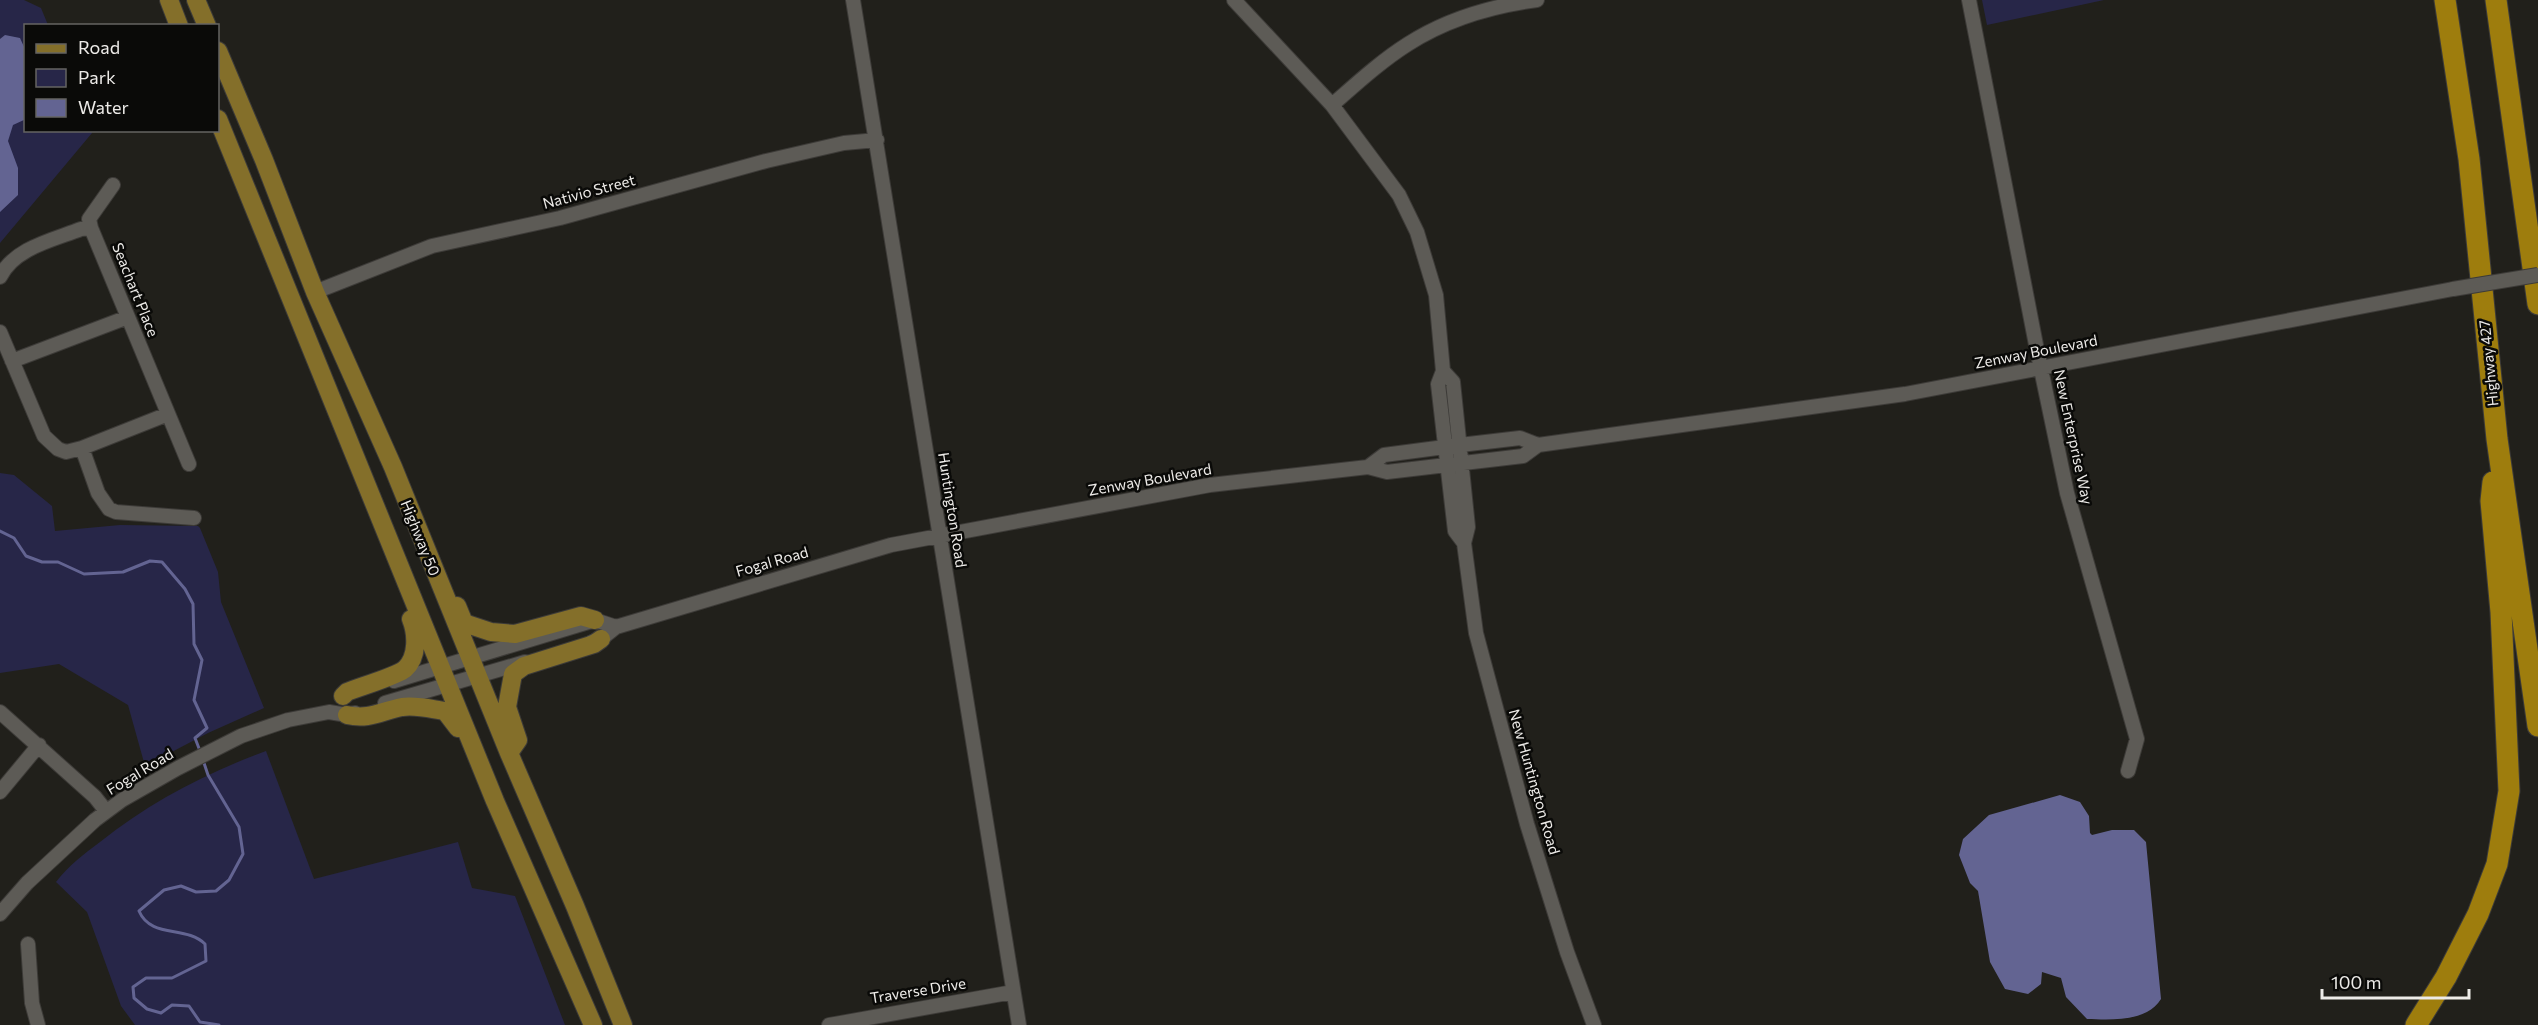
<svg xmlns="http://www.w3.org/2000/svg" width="2538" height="1025" font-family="Commissioner,sans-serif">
<rect width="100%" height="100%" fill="#21201b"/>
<path fill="#272648" d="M0,0H24L41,8L48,25L26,26V130H91L92,133L0,243Z
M1982,0H2104L1987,25Z
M0,473L14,475L52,506L55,531L120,525L198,526L200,528L218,572L221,602L264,708L208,733L145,766L128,705L59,664L0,673Z
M266,751L314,879L458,842L472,888L515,896L565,1025H135L121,1006L87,912L56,882C68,866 84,854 100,842C150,802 206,773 266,751Z"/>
<path fill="#636492" d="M5,35L20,38L25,49L26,119L13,125L8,141L18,168V195L0,212V39Z
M2060,795L2080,802L2089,816L2090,833L2092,835L2112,830H2134L2146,842L2161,999C2147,1022 2111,1020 2087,1019L2066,997L2061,978L2042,972L2041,984L2028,994L2005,989L1990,962L1978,891L1970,883L1959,855L1963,839L1989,815Z"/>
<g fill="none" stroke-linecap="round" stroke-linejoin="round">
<path stroke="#636492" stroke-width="3" d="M0,531L14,538L26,556L42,562H58L84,574L123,572L150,561L162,562L185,589L193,604L194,644L202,660L194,700L207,728L195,738L200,751
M203,760L208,775L239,827L243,854L229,880L216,891L196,892L181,886L164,890L139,911C151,939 186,925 205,944L206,961L172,978H146L133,987L134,998L147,1009L161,1013L172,1005L189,1006L200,1022L219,1025"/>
<g stroke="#3d3b38" stroke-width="16">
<path id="minor" d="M853,0L1019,1025
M1234,0L1332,105L1399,195L1417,232L1436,295L1443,371L1438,384L1455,531L1464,543
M1969,0L2037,350L2067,493L2137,739L2128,771
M1332,105C1356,84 1381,61 1408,44C1447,19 1492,6 1537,0
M91,228L89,219L113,185
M0,277C14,248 53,240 81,229L91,228L189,464
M315,292L432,246L560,218L766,161L844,143L877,140
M0,332L44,436L58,449L66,452L82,448L98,493L109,509L116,512L194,518
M12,361L128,317
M1443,371L1453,382L1468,527L1464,543L1476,633L1527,824L1567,952L1594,1025
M82,448L168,414
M1368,467L1384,455L1460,445L1520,438L1538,445
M592,642L601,639L616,627L891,545L1210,485L1368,467L1387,472L1523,456L1538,445L1905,394L2453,289
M394,681L595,620L616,627
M385,703L525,662
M0,712L95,797L106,811
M0,792L39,745
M0,914L27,883L95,820L122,800L178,768L241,736L288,720L329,712L347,715L355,713
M28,944L32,1003L38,1025
M829,1025L1013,992"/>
</g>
<g stroke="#3d3b38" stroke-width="20">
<path id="major" d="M169,0L179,26
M196,0L207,26
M218,51L264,160L315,292L393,467L509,753L575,906L623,1025
M218,119L495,801L593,1025
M457,606L464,623L491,632L515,634L581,616L595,620
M343,696L347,692C359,687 397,676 405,669C418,657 417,634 411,619
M347,715C370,720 381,711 402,707C417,705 431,709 445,711L458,728
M509,753L518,740L507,707L513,674L524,666L594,644L601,639"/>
</g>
<g stroke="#3d3b38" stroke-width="23">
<path id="highway" d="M2445,0L2469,159L2497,439L2538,726
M2496,0L2538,304
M2416,1025L2446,977L2478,914L2497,864L2509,791L2501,612L2491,501L2493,482"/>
</g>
<use href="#minor" stroke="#5d5b56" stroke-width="14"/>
<use href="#major" stroke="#846f2a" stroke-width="18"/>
<use href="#highway" stroke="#9e7d0d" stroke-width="21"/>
<g stroke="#3d3b38" stroke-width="16" stroke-linecap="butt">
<path id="minor-bridge" d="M2453,289L2538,275"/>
</g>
<use href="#minor-bridge" stroke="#5d5b56" stroke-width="14"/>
</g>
<g text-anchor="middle" stroke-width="5" stroke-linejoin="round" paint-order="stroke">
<g font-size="15" fill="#edebe8" stroke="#0a0a08">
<text transform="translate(589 192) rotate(-15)" y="5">Nativio Street</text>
<text transform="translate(135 290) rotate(68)" y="5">Seachart Place</text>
<text transform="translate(2036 352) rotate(-11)" y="5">Zenway Boulevard</text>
<text transform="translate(2489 363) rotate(-96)" y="5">Highway 427</text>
<text transform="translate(2073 437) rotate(78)" y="5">New Enterprise Way</text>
<text transform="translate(1150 480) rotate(-10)" y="5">Zenway Boulevard</text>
<text transform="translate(952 510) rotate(81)" y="5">Huntington Road</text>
<text transform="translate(420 538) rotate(68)" y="5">Highway 50</text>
<text transform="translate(772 562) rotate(-16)" y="5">Fogal Road</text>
<text transform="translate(140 772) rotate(-31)" y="5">Fogal Road</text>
<text transform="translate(1534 782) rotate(74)" y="5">New Huntington Road</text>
<text transform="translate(918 991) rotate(-9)" y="5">Traverse Drive</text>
</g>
</g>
<rect x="24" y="24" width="195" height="108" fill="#0a0a08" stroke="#656462" stroke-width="1.5"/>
<rect x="36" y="44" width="30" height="9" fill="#846f2a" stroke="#656462" stroke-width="1.5"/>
<text x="78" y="54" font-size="18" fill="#edebe8">Road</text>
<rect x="36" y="69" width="30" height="18" fill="#272648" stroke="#656462" stroke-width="1.5"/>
<text x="78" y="84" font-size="18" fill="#edebe8">Park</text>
<rect x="36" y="99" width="30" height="18" fill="#636492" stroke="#656462" stroke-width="1.5"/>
<text x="78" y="114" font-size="18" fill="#edebe8">Water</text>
<path d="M2322 989v9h147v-9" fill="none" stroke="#edebe8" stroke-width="3"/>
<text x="2331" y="989" font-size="18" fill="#edebe8" stroke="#0a0a08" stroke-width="4.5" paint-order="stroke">100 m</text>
</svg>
